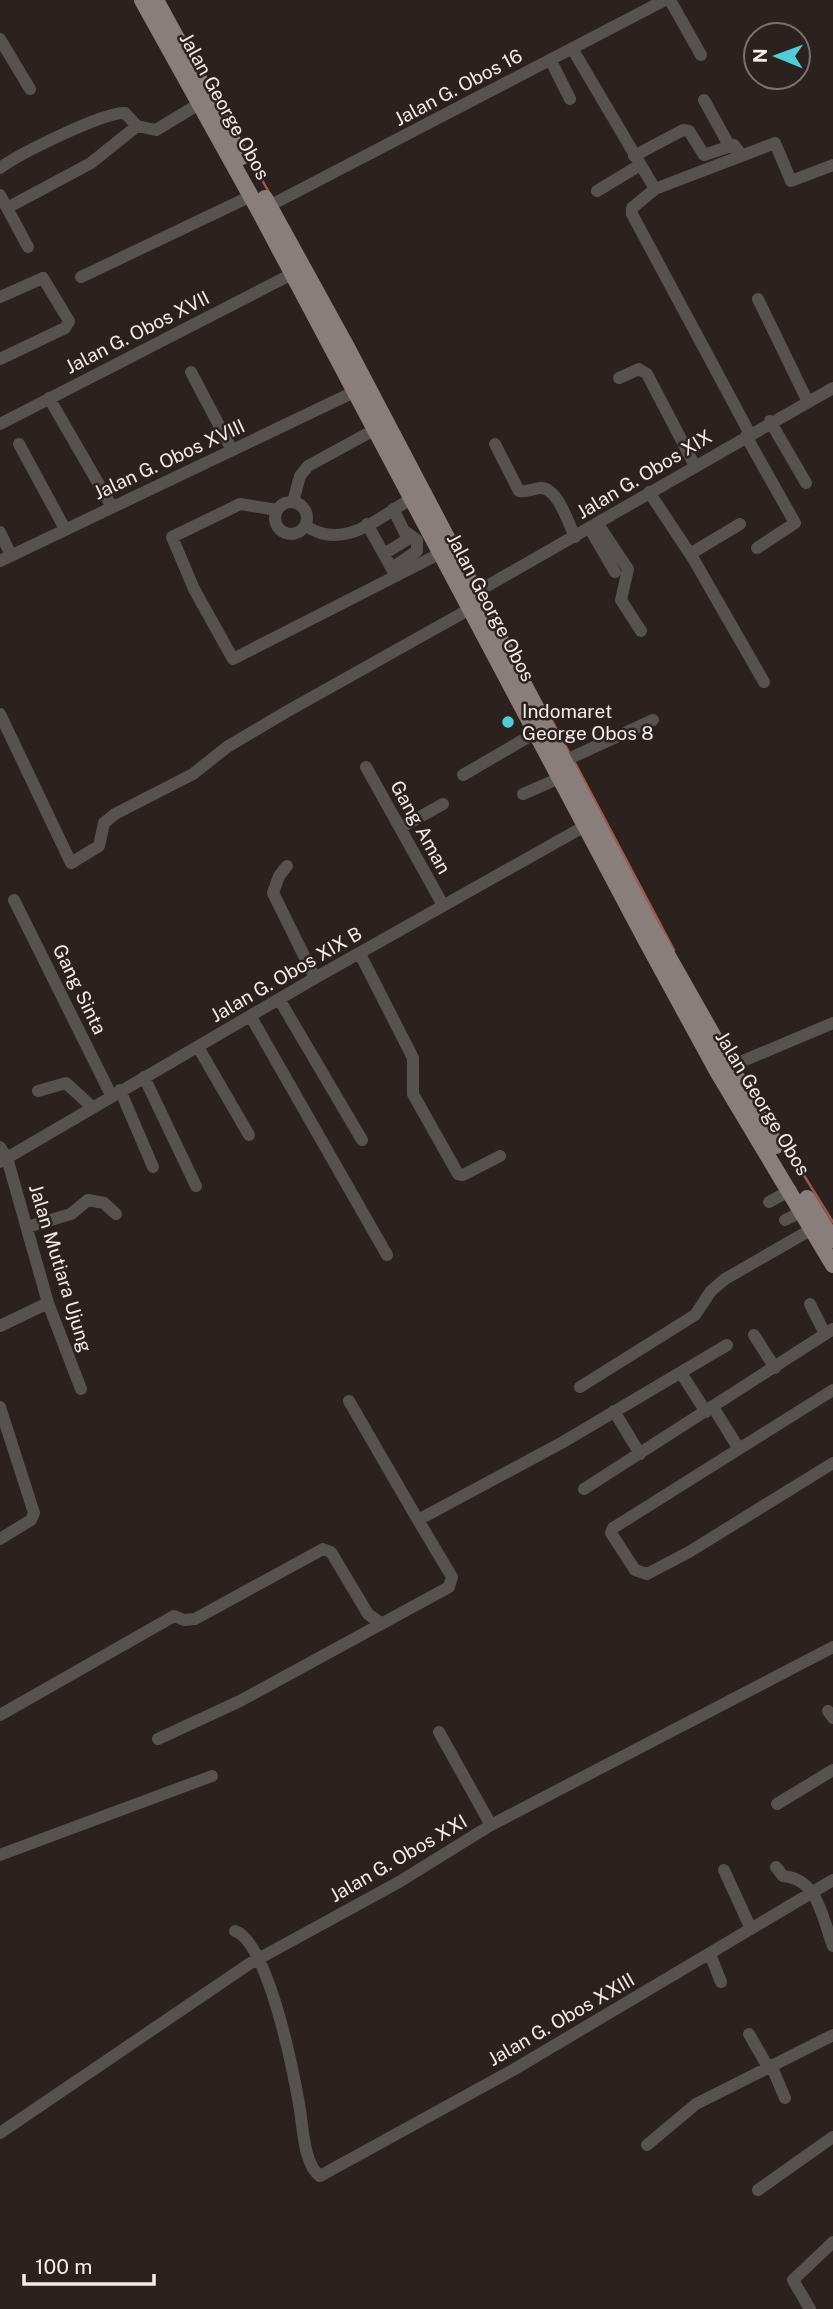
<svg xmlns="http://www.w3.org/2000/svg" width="833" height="2309" font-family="'Public Sans',sans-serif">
<rect width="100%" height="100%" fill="#2b211f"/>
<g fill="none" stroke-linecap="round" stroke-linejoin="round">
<path stroke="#a3564a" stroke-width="2.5" d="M249,157L270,194
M549,715L569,752
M574,761L674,950
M777,1132L833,1222"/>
<path stroke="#575150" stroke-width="12" d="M670,0L701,55
M0,39L30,89
M573,50L655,189
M551,61L570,99
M704,100L730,147
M634,156L683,130L689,131L704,155L734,145L740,153
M0,168C19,154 103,112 125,113L137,126L156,130L199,104
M597,191L640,165
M0,195L7,208L91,163L137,126
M269,206L665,0
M7,208L28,247
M81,277L251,196
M0,297L43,278L69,321L65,328L0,359
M758,299L807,400
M191,372L232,450
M619,378L639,369L647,374L695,466
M49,398L112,507
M770,421L806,483
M0,424L292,274
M750,434L632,214V208L655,189L775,143L791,181L833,165
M746,436L795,523L757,548
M19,444L65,529
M495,444L519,491C527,493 533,488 541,488C558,488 569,525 575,537
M649,492L694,560L764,682
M275 518a16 16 0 1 1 32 0a16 16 0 1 1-32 0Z
M293,502L300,476L308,466L374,430
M277,510L240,504L172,537L194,589L233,659L439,554
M367,524L396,576
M598,524L628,569L621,600L641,631
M306,526C344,551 376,519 411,499
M590,529L615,572
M0,532L11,555
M384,554L408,539L393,509
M690,554L740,524
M0,561L354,392
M392,568L417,551V540L406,532
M475,593L833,388
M0,714L71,863L99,846L104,823L115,814L193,774L227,747L286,712L468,610
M564,761L653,720
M366,767L443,905
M463,775L535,733
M523,794L560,778
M400,828L443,804
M287,866L279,876L273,893L315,978
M14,900L111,1095
M360,954L413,1058V1094L458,1174L463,1175L500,1156
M279,999L362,1140
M251,1017L387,1255
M198,1047L249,1135
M731,1066L833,1023
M144,1077L196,1186
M120,1090L153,1167
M38,1091L66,1083L92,1107
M0,1147L7,1158L48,1303L81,1389
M0,1162L315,978L585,826
M769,1202L791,1190
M785,1220L803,1211
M27,1227L71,1214L88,1200L104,1203L116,1214
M810,1304L825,1334
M0,1326L48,1303
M754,1335L775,1368
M681,1373L706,1412
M580,1387L695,1315L711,1291L725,1279L812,1229
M833,1390L613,1528L611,1533L635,1570L647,1574L689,1552L833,1463
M349,1401L418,1520
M0,1407L34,1513L31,1520L0,1539
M713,1407L739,1449
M614,1411L640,1454
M584,1489L833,1329
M828,1711L833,1718
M0,1715L174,1616L184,1620L195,1619L323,1549L331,1552L368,1614L382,1624
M439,1732L491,1825
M158,1739L240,1701L449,1587L452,1577L418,1520L563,1442L727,1345
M777,1804L833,1770
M0,1855L212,1776
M776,1867L783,1876C818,1879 822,1917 833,1946
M724,1870L751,1929
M235,1931C268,1942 293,2070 299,2104C303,2124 303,2164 320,2176L513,2070L833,1880
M710,1954L721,1982
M749,2034L768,2067
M771,2065L785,2098
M0,2133L249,1964L399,1882L491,1825L833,1647
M647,2145L696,2104L833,2035
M758,2190L833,2137
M810,2309L793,2280L833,2242"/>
<path stroke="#897e7c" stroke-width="16" d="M142,0L258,209L645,939L718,1073L833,1265
M156,0L242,157
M265,198L347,347L651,926L776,1146
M807,1198L833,1240"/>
</g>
<circle fill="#52ccd6" stroke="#2b211f" stroke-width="2.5" cx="508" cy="722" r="7"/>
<g text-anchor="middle" stroke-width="5" stroke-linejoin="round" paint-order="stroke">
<g font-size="19" fill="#f3ecea" stroke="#2b211f">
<text transform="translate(458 87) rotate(-28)" y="7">Jalan G. Obos 16</text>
<text transform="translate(225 106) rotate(61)" y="7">Jalan George Obos</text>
<text transform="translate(137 332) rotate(-27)" y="7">Jalan G. Obos XVII</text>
<text transform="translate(169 459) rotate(-25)" y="7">Jalan G. Obos XVIII</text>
<text transform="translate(644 474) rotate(-31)" y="7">Jalan G. Obos XIX</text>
<text transform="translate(491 607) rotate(62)" y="7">Jalan George Obos</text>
<text transform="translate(421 827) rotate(61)" y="7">Gang Aman</text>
<text transform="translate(286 974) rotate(-30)" y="7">Jalan G. Obos XIX B</text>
<text transform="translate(80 989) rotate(64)" y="7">Gang Sinta</text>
<text transform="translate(763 1103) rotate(59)" y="7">Jalan George Obos</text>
<text transform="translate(61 1268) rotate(73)" y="7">Jalan Mutiara Ujung</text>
<text transform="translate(398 1858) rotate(-30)" y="7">Jalan G. Obos XXI</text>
<text transform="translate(561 2019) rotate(-30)" y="7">Jalan G. Obos XXIII</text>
</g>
<g font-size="19" fill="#f3ecea" stroke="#2b211f" text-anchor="start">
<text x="522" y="718">Indomaret<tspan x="522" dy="22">George Obos 8</tspan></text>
</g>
</g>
<g transform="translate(777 56) rotate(271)"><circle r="33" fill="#2b211f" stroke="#7b7270" stroke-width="2"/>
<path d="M0-5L12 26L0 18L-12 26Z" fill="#52ccd6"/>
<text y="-10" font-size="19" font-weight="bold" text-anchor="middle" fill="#f3ecea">N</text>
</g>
<path d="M24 2274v10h130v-10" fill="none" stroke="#f3ecea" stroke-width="3.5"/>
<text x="35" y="2274" font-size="21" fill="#f3ecea" stroke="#2b211f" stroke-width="5" paint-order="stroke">100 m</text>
</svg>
